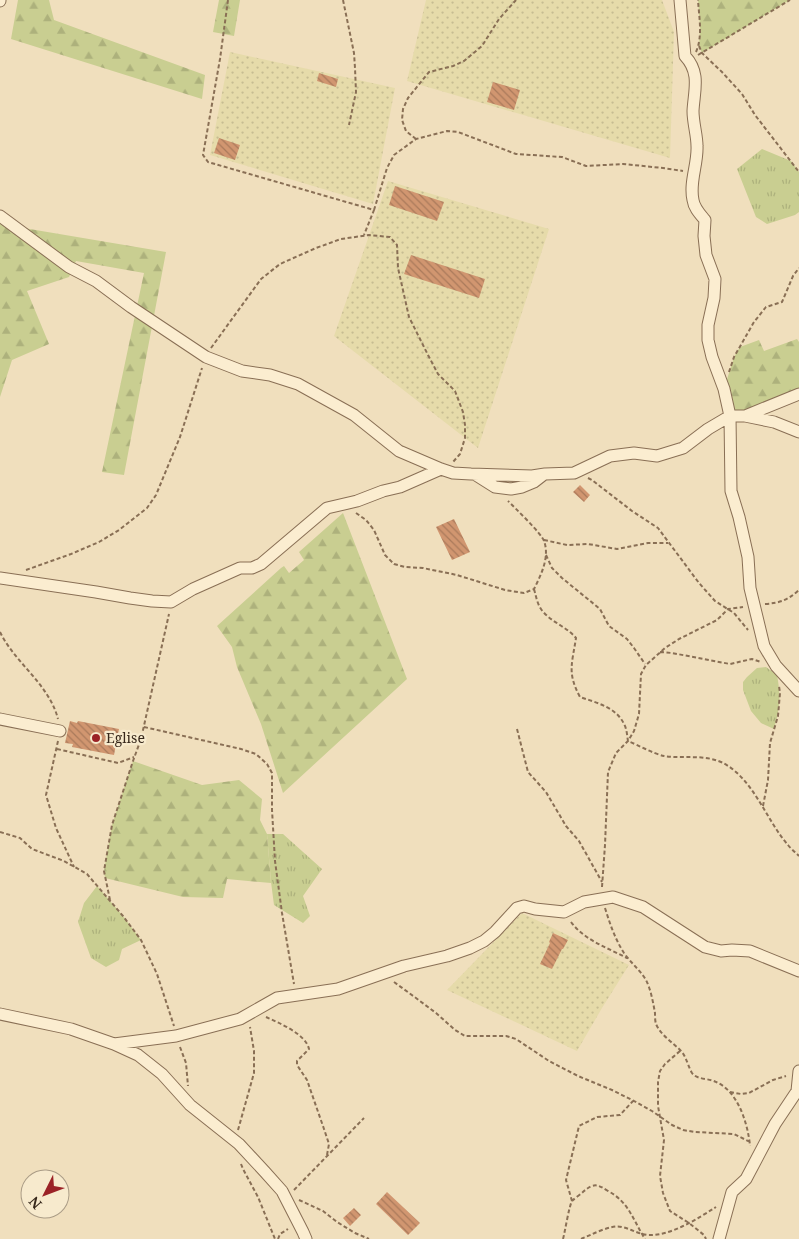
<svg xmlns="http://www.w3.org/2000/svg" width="799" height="1239" font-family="'Noto Serif',serif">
<defs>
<pattern id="farmland-dots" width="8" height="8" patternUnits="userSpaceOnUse" patternTransform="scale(1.25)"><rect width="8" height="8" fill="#e6dbaa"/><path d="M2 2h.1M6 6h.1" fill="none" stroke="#c6bc92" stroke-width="1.8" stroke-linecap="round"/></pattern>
<pattern id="grass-tufts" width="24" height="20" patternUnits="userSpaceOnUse" patternTransform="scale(1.25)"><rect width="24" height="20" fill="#c9ce91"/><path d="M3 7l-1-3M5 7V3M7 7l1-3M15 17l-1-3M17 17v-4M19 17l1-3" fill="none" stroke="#adb17c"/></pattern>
<pattern id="forest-firs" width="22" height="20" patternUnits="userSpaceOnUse" patternTransform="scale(1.25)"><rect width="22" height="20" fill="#c9ce91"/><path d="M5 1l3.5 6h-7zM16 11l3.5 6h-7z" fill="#adb17c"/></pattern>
<pattern id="building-back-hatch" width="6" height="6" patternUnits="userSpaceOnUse" patternTransform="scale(1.25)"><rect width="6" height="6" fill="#d19670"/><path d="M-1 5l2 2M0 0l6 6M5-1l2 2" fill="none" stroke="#aa7a5b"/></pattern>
</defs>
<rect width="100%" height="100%" fill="#f0dfbd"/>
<path fill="url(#farmland-dots)" d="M426,0H662L674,32L670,158L407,81Z
M230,52L395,88L373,204L210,155Z
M388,181L549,229L478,448L334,336Z
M522,913L629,965L602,1008L577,1051L447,990Z"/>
<path fill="url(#grass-tufts)" d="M762,149L791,161L799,172V212L795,215L767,224L756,217L737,169Z
M766,667L777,675C781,696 780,708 774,729L761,723L751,711L743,690V682L747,677L757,668Z
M267,834H283L322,869L303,896L310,916L303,923L274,905L271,882Z
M97,886L123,916L141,940L122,949L119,960L106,967L91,958L78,922L84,903Z"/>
<path fill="url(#forest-firs)" d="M18,0H49L54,20L205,75L202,99L11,39Z
M219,0H240L234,36L213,32Z
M698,0H790L702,53L699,46L700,27Z
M0,224L166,252L124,475L102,472L144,273L76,261L69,277L27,291L49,344L12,360L0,397Z
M797,339L799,342V394L730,416L724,389L734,357L740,347L759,340L764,351Z
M343,513L407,679L283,793L261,724L237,667L232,647L217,626L281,568L284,566L289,573L304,560L299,552Z
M133,761L202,785L239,780L262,799L260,820L267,834L271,883L227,879L223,898L183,897L105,878L104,871L112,825Z"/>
<path fill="url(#building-back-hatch)" d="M319,73L338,79L336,87L317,81Z
M493,82L520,90L514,110L487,102Z
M219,138L240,145L235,160L214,153Z
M395,186L444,202L437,221L389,205Z
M411,255L485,279L479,298L404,274Z
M580,485L590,495L584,502L573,492Z
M454,519L470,552L452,560L436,527Z
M70,721L77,723L78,721L119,729L114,755L72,747L73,744L65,743Z
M553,933L568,940L563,949H562L552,969L540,964L550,943L549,942Z
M387,1192L420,1223L408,1235L376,1204Z
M354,1208L361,1215L350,1226L343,1218Z"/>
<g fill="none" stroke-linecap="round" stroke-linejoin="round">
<g stroke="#896f55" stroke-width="13">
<path id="street" d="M680,0L685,56C701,73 694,91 693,111C693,123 697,135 697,146C698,164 689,182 693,200C694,208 700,214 705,220L704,236L706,255L715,279L714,298L708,325V340L712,357L724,389L730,416L731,491L739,517L748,557L750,588L764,646L776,666L799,691
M0,1V0
M0,216L69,267L96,281L131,307L206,357L242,371L270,375L298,384L354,415L399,451L441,469L453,473L471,474L532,476L545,474L574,473L610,456L634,453L657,456L683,448L708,429L730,416H745L774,422L799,432
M745,416L799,394
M476,475L495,487L511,489L522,487L534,482L543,475
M0,578L96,592L130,598L152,601L171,602L193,589L240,568H252L261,564L327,508L357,501L383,491L400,487L441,469
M0,719L60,731
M0,1014L71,1029L114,1044L138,1055L162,1074L190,1105L239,1144L265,1172L282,1191L303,1232L306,1239
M114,1044L176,1036L240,1019L277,998L338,989L404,966L447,956L470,948L484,941L495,932L517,908L524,906L535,909L564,912L584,902L613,897L643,907L705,947L721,951L732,950L750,951L799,971
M719,1239L732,1192L746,1179L775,1124L797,1091L799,1071"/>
</g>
<path stroke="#896f55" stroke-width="2" stroke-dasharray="4 2.5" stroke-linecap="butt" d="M228,0L220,59L203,155L208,162L374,210L364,235
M343,0L354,53L355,68L356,92L349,125
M699,46L702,53L722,72L742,94L755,115L799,172
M696,52C703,36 699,17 698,0
M698,55L790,0
M416,139L406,131L402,120L403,109L408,98L429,72L453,66L464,61L482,46L499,19L516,0
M374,210L387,168L394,155L416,139L447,131L458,132L516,154L562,157L586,166L623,164L663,168L683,171
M211,348L261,279L280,264L316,248L341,239L369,235L390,237L397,245L398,268L409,317L428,355L438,374L455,391L463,412L465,425V438L460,454L453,462
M729,372L734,357L754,322L766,307L782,302L793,276L799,268
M588,478L592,480L632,511L658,528L699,583L715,601L734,613L748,630
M356,513L366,520L374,530L385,555L394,564L405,567L423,568L457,575L505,590L524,593L534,589C541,575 550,557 544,541C542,534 515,508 508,501
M544,540L567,545L588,544L617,549L648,543H668
M546,555L552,568L562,578L600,609L609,626L627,639L634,648L645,664
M26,570L71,554L99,542L119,530L147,508L156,495L180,437L202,368
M534,589C536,596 537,603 541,609C550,622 566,626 576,638C572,664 567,673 580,697C597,703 616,707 624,724C627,729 627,736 628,741C638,745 654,754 664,756C683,759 702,754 721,762C753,777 766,820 788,845C791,849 795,852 799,856
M765,604C780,603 788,600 799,590
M0,632C15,663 49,684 58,719
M660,652L672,653L730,664L752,659L761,662
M144,727L241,749L256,754L267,764L272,773V810L275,861L282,913L294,984
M517,729L528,772L546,792L566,826L579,841L602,882
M58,741L46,795L56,828L74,867
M57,749L118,763L134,757
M763,806L768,780L770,743L778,716L780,693L779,686
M0,832L20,838L32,849L64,861L87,874L123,916L141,940L157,974L174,1026
M602,887L605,845L608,772L616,753L628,741L634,731L639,714L641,674L646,665L665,648L679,639L717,620L728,609L743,607
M110,900L104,871L112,825L133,761L141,739L169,614
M605,908C610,924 615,939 624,953C631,963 640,970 646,980C651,990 653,1002 655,1013C655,1016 655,1021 656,1024C661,1036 674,1043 682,1052C687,1059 688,1066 692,1073C697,1080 709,1078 716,1082C738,1091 748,1124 750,1146
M571,922C584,940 608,948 627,958
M394,982L416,998L436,1013L455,1030L465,1036H506L516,1039L549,1061L578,1076L612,1090L634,1101L652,1111L672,1125L683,1130L695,1132L734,1134L750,1142
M266,1017C279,1023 306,1034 309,1049L297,1061V1065L307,1080L324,1129L329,1144L327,1155
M180,1047L186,1063L188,1086
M680,1051L665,1064L660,1071L658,1082V1106L664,1140L660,1176L663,1193L670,1211L689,1223L704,1235L706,1239
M730,1092L741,1094L749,1093L773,1080L786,1076
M238,1130L254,1073V1051L250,1027
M241,1164L243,1169L258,1197L275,1239
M294,1190L364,1118
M299,1200L323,1211L337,1222L355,1233L369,1239
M572,1201L566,1180L579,1126L597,1117L620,1115L633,1101
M278,1239L280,1234L288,1229
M563,1239C565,1232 569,1206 572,1201C575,1198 581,1194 584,1191C594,1183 597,1184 608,1191C629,1202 633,1220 645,1239
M581,1239C591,1235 611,1224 622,1227C631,1229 638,1234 648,1235C671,1236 697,1219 716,1207"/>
<use href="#street" stroke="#fbedd0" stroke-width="11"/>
</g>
<circle fill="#9b2226" stroke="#f7eacd" stroke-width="2" cx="96" cy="738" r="5"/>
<g text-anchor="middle" stroke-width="4.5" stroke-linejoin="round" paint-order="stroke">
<g font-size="14" fill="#37281b" stroke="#f7eacd" text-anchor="start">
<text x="106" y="743">Eglise</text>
</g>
</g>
<g transform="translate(45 1194) rotate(228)"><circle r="24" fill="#f7eacd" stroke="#aa9c86"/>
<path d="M0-4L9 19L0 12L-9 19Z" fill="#9b2226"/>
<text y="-8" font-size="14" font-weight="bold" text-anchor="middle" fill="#37281b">N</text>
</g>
</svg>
